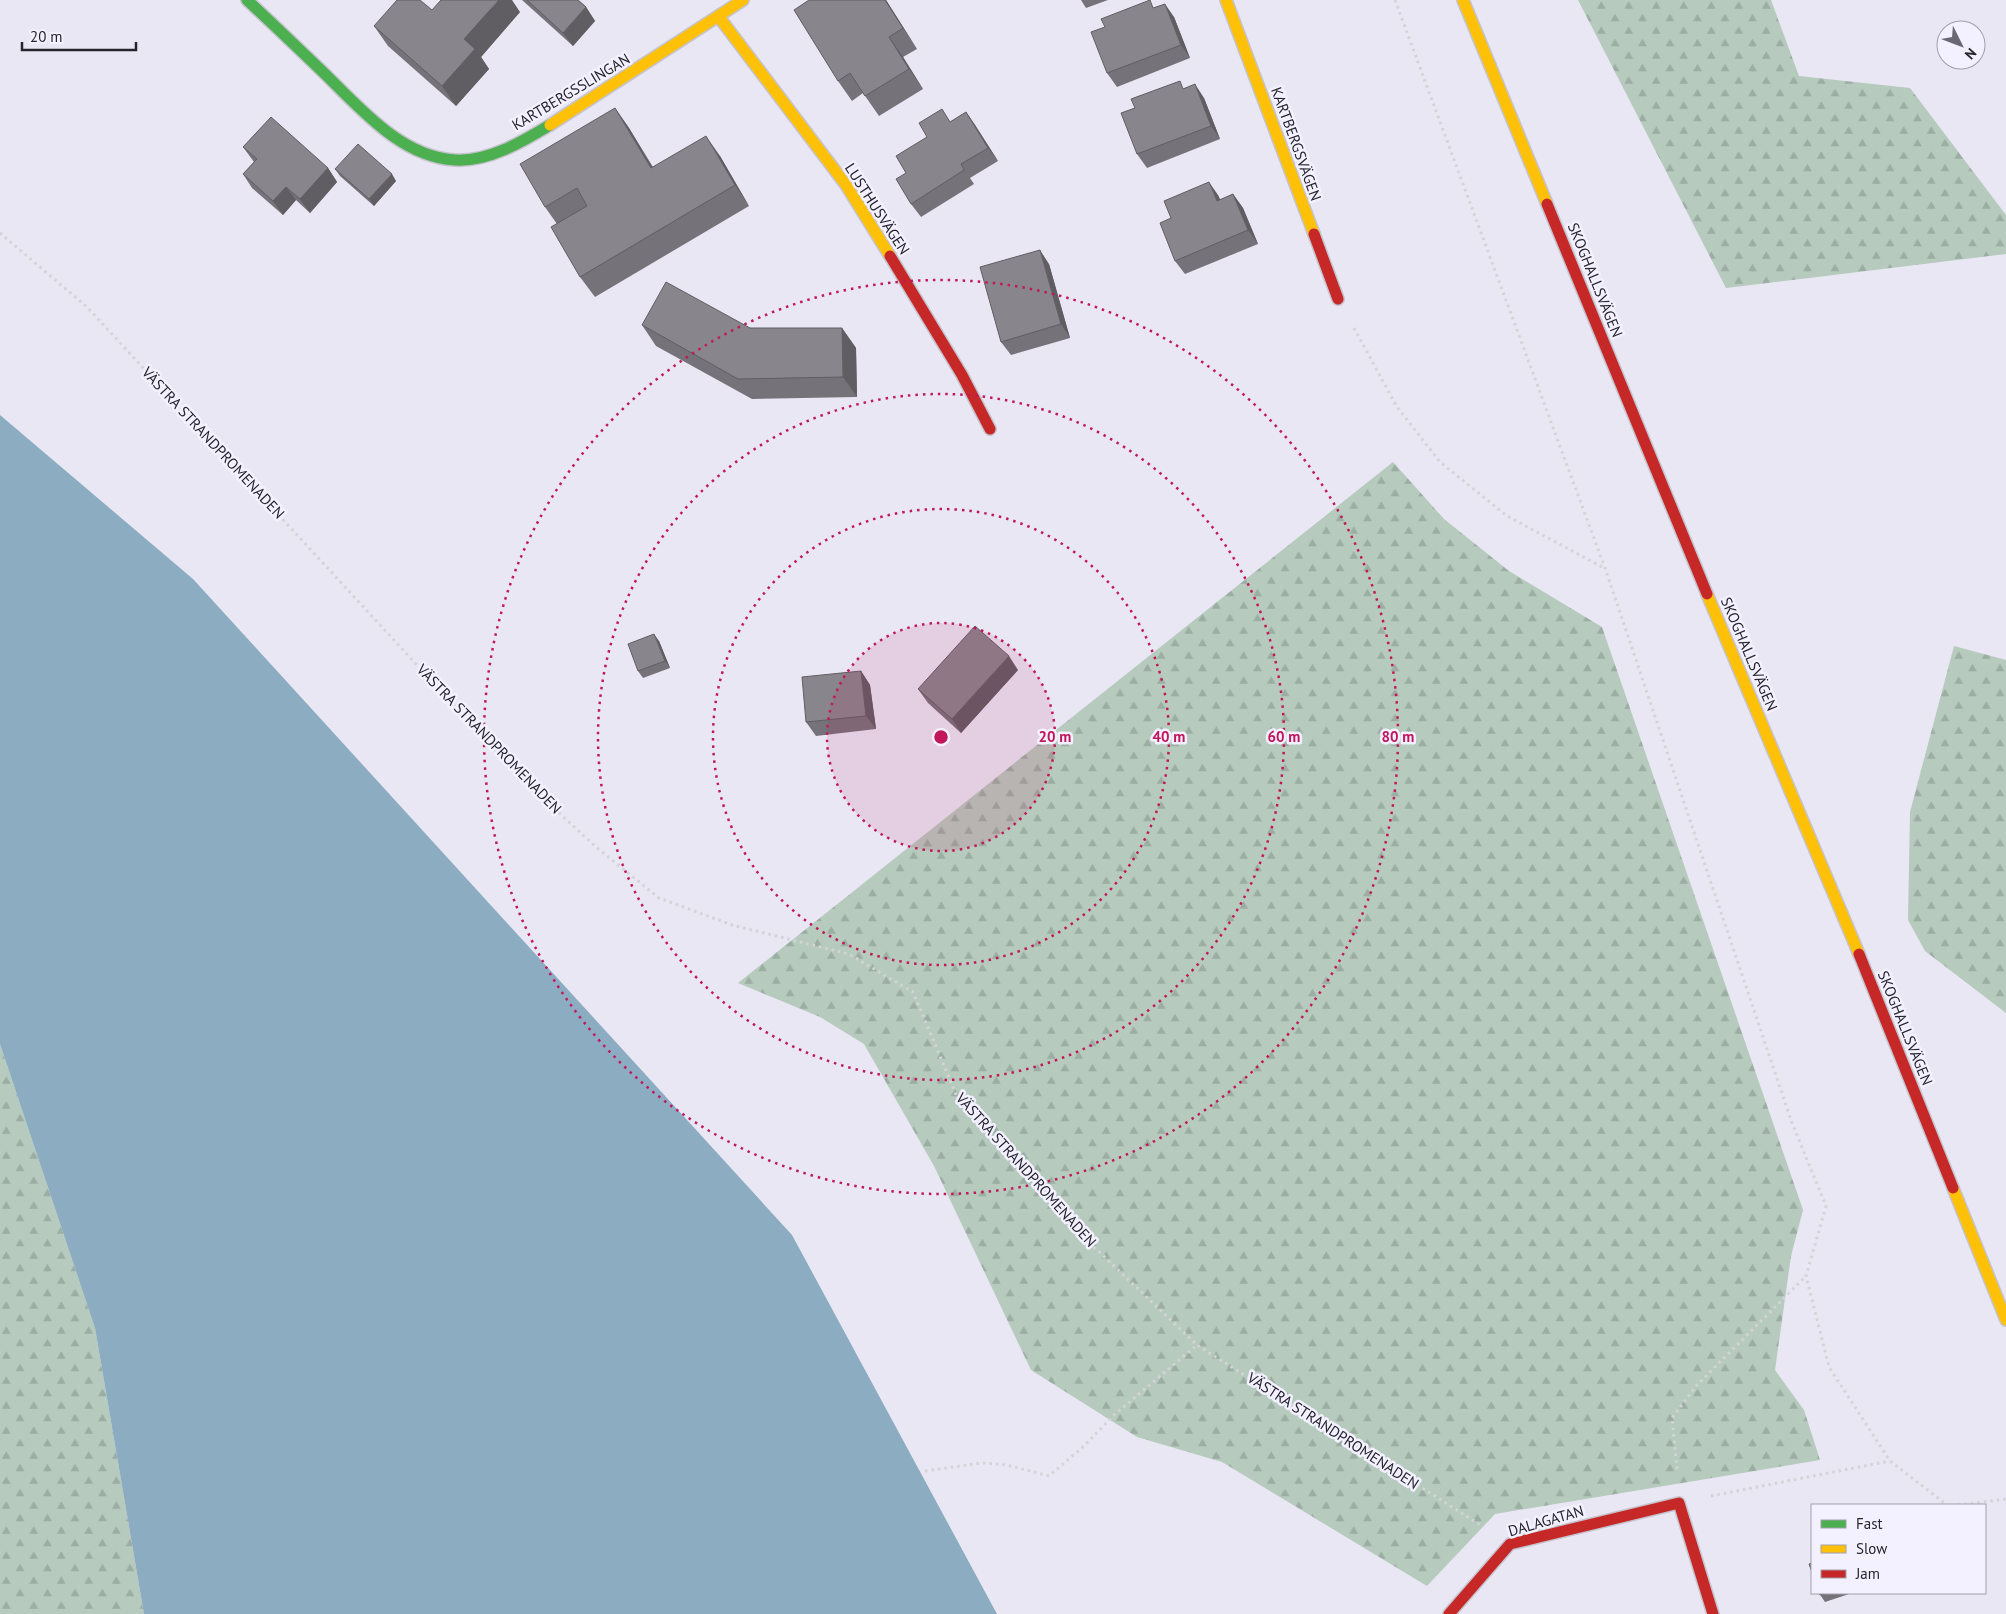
<svg xmlns="http://www.w3.org/2000/svg" width="2006" height="1614" font-family="'PT Sans',sans-serif">
<defs>
<pattern id="forest-firs" width="22" height="20" patternUnits="userSpaceOnUse" patternTransform="scale(1.25)"><rect width="22" height="20" fill="#b6cabd"/><path d="M5 1l3.5 6h-7zM16 11l3.5 6h-7z" fill="#9cada3"/></pattern>
</defs>
<rect width="100%" height="100%" fill="#e9e7f4"/>
<path fill="url(#forest-firs)" d="M1578,0H1771L1799,76L1910,88L2006,215V254L1726,288Z
M1393,462L1444,519L1509,571L1602,627L1803,1210L1791,1256L1775,1370L1804,1410L1820,1460L1495,1514L1427,1586L1222,1462L1137,1437L1031,1370L934,1166L864,1044L820,1017L738,983Z
M1954,646L2006,660V1013L1925,951L1908,920L1910,812Z
M0,1044L95,1328L144,1614H0Z"/>
<path fill="#8cacc2" d="M0,415L193,579L792,1235L997,1614H144L95,1328L0,1044Z"/>
<g fill="none" stroke-linecap="round" stroke-linejoin="round">
<g stroke="#c5c3cd" stroke-width="14">
<path id="fast" d="M247,0C273,24 299,49 324,73C360,108 401,157 455,160C488,162 522,142 550,125"/>
</g>
<g stroke="#c5c3cd" stroke-width="14">
<path id="slow" d="M1226,0L1314,234
M1463,0L1547,204
M719,17L846,185L890,256
M550,125L743,0
M1707,594L1859,954
M1953,1188L2006,1320"/>
</g>
<g stroke="#c5c3cd" stroke-width="14">
<path id="jam" d="M1547,204L1707,594
M1314,234L1338,299
M890,256L962,375L990,429
M1859,954L1953,1188
M1449,1614L1510,1544L1679,1503L1713,1614"/>
</g>
<path stroke="#d4d3d7" stroke-width="3" stroke-dasharray="2.5 4" stroke-linecap="butt" d="M1395,0L1605,568L1792,1123L1826,1206L1806,1276L1829,1367L1890,1461L1947,1505
M0,233L87,307L522,779L596,847L659,898L732,925L849,954L913,992L958,1099L1094,1247L1197,1345L1482,1526
M1354,328L1397,407L1440,462L1507,516L1604,568
M1677,1469L1672,1418L1696,1386L1806,1276
M925,1471L982,1463L1007,1465L1049,1476L1084,1446L1114,1415L1197,1345
M1711,1496L1890,1461
M1958,1505L2006,1499"/>
<use href="#fast" stroke="#4caf50" stroke-width="11"/>
<use href="#slow" stroke="#ffc107" stroke-width="11"/>
<use href="#jam" stroke="#c62828" stroke-width="11"/>
</g>
<path fill="#767279" d="M522,0H578L586,7L595,21L573,46Z
M809,0H886L917,49L903,57L923,89L879,116L863,93L852,101L838,81Z
M1081,0H1108L1086,8Z
M1155,7L1174,17L1190,58L1117,87L1107,73Z
M432,10L520,12L481,57L489,69L456,106L388,46L374,26Z
M1185,88L1204,98L1220,139L1147,168L1137,154Z
M615,108L629,128L653,167L720,156L749,206L595,297L580,277L557,224L545,207Z
M966,112L975,125L998,161L970,178L974,184L921,217L911,204L906,173L927,137Z
M243,147L328,168L337,182L310,213L296,200L283,215L252,188L243,174L254,162Z
M335,169L396,181L374,206L340,176Z
M1233,194L1243,208L1258,244L1185,274L1175,261L1218,195L1220,200Z
M1049,264L1070,338L1011,355L1001,342Z
M642,325L750,328H842L856,348L857,397L752,399L656,346Z
M659,641L670,668L643,678L638,671Z
M1018,670L961,733L928,703L918,689Z
M861,671L870,685L876,729L816,736L806,722Z
M1819,1593H1852L1825,1602Z"/>
<path fill="#605d63" d="M499,0H512L520,12L481,57L489,69L456,106L442,86L464,39Z
M885,0H886L917,49L903,28Z
M1165,4L1174,17L1190,58L1181,45Z
M586,7L595,21L573,46L563,33Z
M889,37L903,57L923,89L909,69Z
M1195,84L1204,98L1220,139L1211,126Z
M615,108L629,128L665,189L651,168Z
M966,112L975,125L998,161L988,148Z
M706,136L720,156L749,206L735,185Z
M328,168L337,182L310,213L300,199Z
M392,174L396,181L374,206L369,199Z
M1209,182L1218,195L1227,215L1217,201Z
M286,187L296,200L283,215L273,201Z
M1233,194L1243,208L1258,244L1248,230Z
M1040,250L1049,264L1070,338L1061,324Z
M842,328L856,348L857,397L843,377Z
M654,634L659,641L670,668L665,661Z
M1009,656L1018,670L961,733L952,719Z
M861,671L870,685L876,729L866,716Z"/>
<path fill="#89858d" stroke="#605d63" d="M397,0H420L432,10L441,0H499L464,39L475,49L442,86L374,26Z
M527,0H578L586,7L563,33Z
M809,0H885L903,28L889,37L909,69L865,96L850,73L838,81L794,10Z
M1150,0L1153,8L1165,4L1181,45L1107,73L1091,32L1105,27L1101,19Z
M1180,81L1183,89L1195,84L1211,126L1137,154L1121,113L1135,108L1131,99Z
M615,108L651,168L706,136L735,185L580,277L551,227L587,206L577,188L545,207L520,164Z
M942,109L950,122L966,112L988,148L961,164L964,170L911,204L896,179L906,173L896,156L927,137L919,123Z
M271,117L328,168L300,199L286,187L273,201L243,174L257,159L243,147Z
M358,144L392,174L369,199L335,169Z
M1209,182L1217,201L1233,194L1248,230L1175,261L1160,223L1171,218L1164,201Z
M1040,250L1061,324L1001,342L980,267Z
M666,282L750,328H842L843,377L738,379L642,325Z
M975,626L1009,656L952,719L918,689Z
M654,634L665,661L638,671L628,644Z
M861,671L866,716L806,722L802,677Z
M1812,1563V1572L1809,1564Z
M1819,1593H1827L1820,1595Z"/>
<circle cx="941" cy="737" r="114" fill="#c2185b" fill-opacity=".12"/>
<g fill="none" stroke="#c2185b" stroke-width="2.5" stroke-dasharray="2.5 5">
<circle cx="941" cy="737" r="114"/>
<circle cx="941" cy="737" r="228"/>
<circle cx="941" cy="737" r="343"/>
<circle cx="941" cy="737" r="457"/>
</g>
<g text-anchor="middle" stroke-width="5" stroke-linejoin="round" paint-order="stroke">
<g font-size="15" fill="#26252d" stroke="#f3f1ff">
<text transform="translate(571 92) rotate(-31)" y="5">KARTBERGSSLINGAN</text>
<text transform="translate(1296 144) rotate(70)" y="5">KARTBERGSVÄGEN</text>
<text transform="translate(877 209) rotate(57)" y="5">LUSTHUSVÄGEN</text>
<text transform="translate(1595 280) rotate(68)" y="5">SKOGHALLSVÄGEN</text>
<text transform="translate(213 443) rotate(47)" y="5">VÄSTRA STRANDPROMENADEN</text>
<text transform="translate(1749 654) rotate(67)" y="5">SKOGHALLSVÄGEN</text>
<text transform="translate(489 739) rotate(46)" y="5">VÄSTRA STRANDPROMENADEN</text>
<text transform="translate(1905 1028) rotate(68)" y="5">SKOGHALLSVÄGEN</text>
<text transform="translate(1026 1170) rotate(48)" y="5">VÄSTRA STRANDPROMENADEN</text>
<text transform="translate(1333 1431) rotate(33)" y="5">VÄSTRA STRANDPROMENADEN</text>
<text transform="translate(1546 1521) rotate(-16)" y="5">DALAGATAN</text>
</g>
</g>
<circle cx="941" cy="737" r="8" fill="#c2185b" stroke="#f3f1ff" stroke-width="2.5"/>
<g font-size="15" text-anchor="middle" font-weight="bold" fill="#c2185b" stroke="#f3f1ff" stroke-width="5" stroke-linejoin="round" paint-order="stroke">
<text x="1055" y="742">20 m</text>
<text x="1169" y="742">40 m</text>
<text x="1284" y="742">60 m</text>
<text x="1398" y="742">80 m</text>
</g>
<rect x="1811" y="1504" width="175" height="90" fill="#f3f1ff" stroke="#a19fab"/>
<rect x="1821" y="1520" width="25" height="8" fill="#4caf50" stroke="#a19fab"/>
<text x="1856" y="1529" font-size="15" fill="#26252d">Fast</text>
<rect x="1821" y="1545" width="25" height="8" fill="#ffc107" stroke="#a19fab"/>
<text x="1856" y="1554" font-size="15" fill="#26252d">Slow</text>
<rect x="1821" y="1570" width="25" height="8" fill="#c62828" stroke="#a19fab"/>
<text x="1856" y="1579" font-size="15" fill="#26252d">Jam</text>
<g transform="translate(1961 45) rotate(132)"><circle r="24" fill="#f3f1ff" stroke="#a19fab"/>
<path d="M0-4L9 19L0 12L-9 19Z" fill="#6a6973"/>
<text y="-8" font-size="14" font-weight="bold" text-anchor="middle" fill="#26252d">N</text>
</g>
<path d="M22 42v8h114v-8" fill="none" stroke="#26252d" stroke-width="2.5"/>
<text x="30" y="42" font-size="15" fill="#26252d" stroke="#f3f1ff" stroke-width="4" paint-order="stroke">20 m</text>
</svg>
